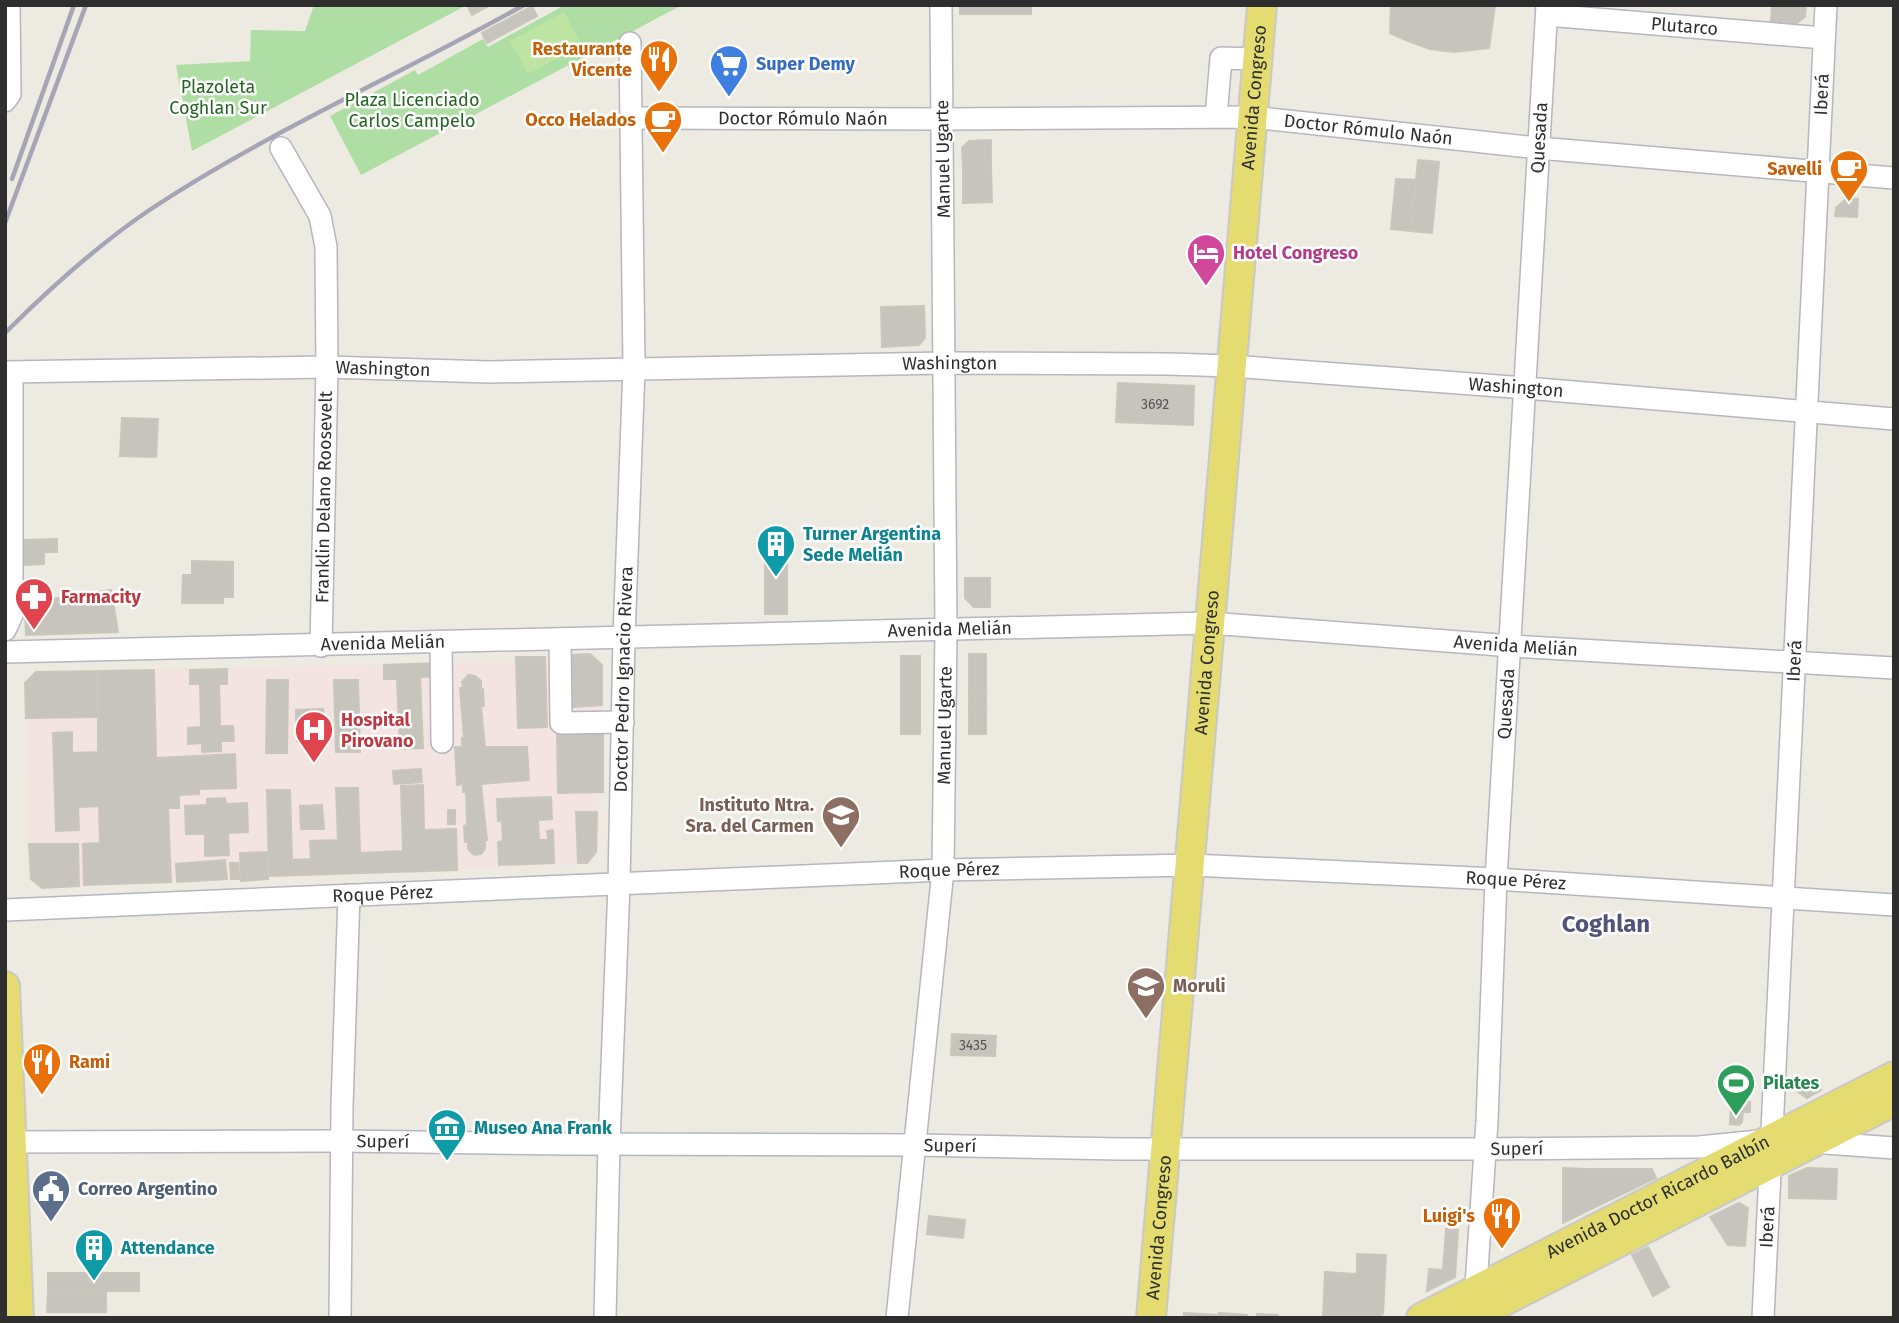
<svg xmlns="http://www.w3.org/2000/svg" width="1899" height="1323" font-family="'Fira Sans',sans-serif">
<rect width="100%" height="100%" fill="#edeae2"/>
<path fill="#f3e3e1" d="M594,660L602,667L598,854L590,864L42,888L30,878L26,683L37,672Z"/>
<path fill="#afdea5" d="M314,5H467L192,151L176,65L250,61L251,30L305,31Z
M565,5H682L361,175L330,116L415,70L418,75L483,39L488,47Z"/>
<path fill="#bde4a2" d="M564,12L581,45L528,74L510,41Z"/>
<path fill="#c6c4bd" stroke="#c9c6bb" stroke-width="2" d="M467,5H490L472,15Z
M960,5H1031V14H960Z
M1391,5H1495L1489,48L1454,52L1430,49L1408,41L1390,33Z
M1772,5H1806L1805,17L1797,23L1771,22Z
M532,6L537,16L487,43L482,33Z
M991,140V168H963L962,148L969,141Z
M1418,160L1439,162L1432,233L1411,231Z
M963,168H991L992,202L963,203Z
M1396,179L1415,180L1411,231L1391,229Z
M1847,198L1858,199L1857,217L1835,216L1836,208Z
M924,306L925,338L919,345L882,347L881,307Z
M1118,383L1194,386L1193,425L1116,422Z
M122,418L158,419L156,457L120,456Z
M57,539V552H44V564L24,565V540Z
M765,543H787V614H765Z
M192,561L233,562V597H223V603H182L183,575H192Z
M965,578H990V607H974L965,598Z
M111,590L118,632L26,635L25,603Z
M590,654L602,665V705L573,707L571,655Z
M969,654H986V692H969Z
M901,656H920V734H901Z
M516,657H545L547,727L518,728Z
M438,663V676L420,677L423,748L400,749L397,679H384V665Z
M227,669V684H219L220,726H233L234,741H221V751L202,752V743L188,744V728L201,727L200,684H190V670Z
M154,670L156,758L235,754L236,788L199,789V794L179,795V808H168L171,882L84,885L83,844L100,843L99,806L78,807L79,830L56,831L53,733L72,732V753L98,752V671Z
M98,671V717L26,718L25,683L36,672Z
M468,675L475,676L481,681V689H483L484,706H481L485,747H527L529,780L481,784L487,840H485V849L481,854L474,855L468,849V842H465L464,826L467,825L466,792H463V784L457,785L455,747H462V738H464L460,688H463L462,682Z
M267,680H288L287,753H266Z
M334,680H358L360,752H336Z
M969,692H986V705L969,706Z
M986,705V734H969V706Z
M323,709L324,740L297,741L296,710Z
M557,733H603V792L558,793Z
M421,769L422,782L394,784L393,771Z
M423,785L424,830L456,829L457,870L269,876L267,790H290L292,860L311,859L310,841L338,840L336,788H358L360,853L403,851L401,786Z
M551,797L552,819L538,820L539,840H548L547,831L553,830L554,863L499,865L498,842L503,841L502,821H498L497,799Z
M225,798L226,804L247,803L248,832L228,833L229,855L205,856V834H186L185,806L207,805V799Z
M322,805L324,829H301L300,806Z
M448,810H455V824H448Z
M576,812H597L596,852L587,863H578Z
M29,844H78L79,886L42,888L31,879Z
M267,852L268,879L241,881L240,853Z
M225,860L227,879L177,882L176,864Z
M230,863H238L239,879H231Z
M952,1034L996,1036L995,1056L951,1055Z
M1799,1078L1816,1080L1821,1090L1807,1098L1798,1092Z
M1731,1101L1750,1102V1112H1743L1742,1122L1739,1125L1730,1124Z
M1563,1168L1585,1169L1583,1213L1563,1223Z
M1807,1168L1837,1169L1836,1199L1789,1198V1176Z
M1585,1169H1652L1656,1178L1583,1213Z
M1739,1203L1748,1208L1745,1246L1728,1245L1710,1217Z
M929,1216L965,1220L963,1238L927,1234Z
M1446,1229L1458,1230L1455,1277L1427,1291L1429,1269L1443,1270Z
M1648,1247L1669,1287L1653,1296L1632,1255Z
M1357,1254L1386,1255L1383,1314L1376,1318H1323L1325,1272L1357,1274Z
M48,1273H139V1291H48Z
M48,1291H106V1312H47Z
M1184,1313L1217,1315L1216,1318H1184Z
M1219,1313L1247,1315V1318H1219Z
M1257,1314L1278,1315V1318H1257Z"/>
<g fill="none" stroke-linecap="round" stroke-linejoin="round">
<g stroke="#b5b6c0" stroke-width="24">
<g id="minor">
<path id="s1" d="M1547,15L1824,38"/>
<path d="M5,101L10,94L9,5"/>
<path d="M1216,117L1221,58L1257,59"/>
<path id="s2" d="M631,118L943,119L1252,117L1538,148L1894,178"/>
<path d="M281,148L320,216L326,247L327,367L321,646"/>
<path id="s3" d="M5,372L327,367L489,372L944,363L1169,364L1231,366L1526,388L1894,419"/>
<path d="M5,630L12,615V373"/>
<path d="M560,639L561,723L623,722"/>
<path d="M441,643L442,742"/>
<path id="s4" d="M5,652L1210,623L1512,646L1894,668"/>
<path id="s5" d="M5,910L943,870L1192,865L1496,879L1894,905"/>
<path id="s6" d="M5,1142L342,1141L567,1144L916,1145L1120,1149H1484L1699,1147L1759,1141"/>
<path d="M1812,1142L1894,1148"/>
<path id="s7" d="M1475,1300L1487,1121L1496,879L1547,5"/>
<path d="M340,1318L342,1106L349,895"/>
<path id="s8" d="M605,1318L609,1144L619,884L624,637L634,368L630,43"/>
<path id="s9" d="M897,1318L943,870L946,630L941,5"/>
<path id="s10" d="M1763,1318L1826,5"/>
</g>
</g>
<g stroke="#c9c9c9" stroke-width="32">
<g id="major">
<path d="M5,986L19,1318"/>
<path id="s11" d="M1151,1318C1190,880 1224,443 1262,5"/>
<path id="s12" d="M1421,1318L1894,1076"/>
<path d="M1471,1318L1894,1101"/>
</g>
</g>
<use href="#minor" stroke="#fff" stroke-width="21"/>
<use href="#major" stroke="#e4db71" stroke-width="28"/>
<path stroke="#a5a5b6" stroke-width="4.5" d="M12,179L74,5
M5,223L86,5
M5,333C50,288 99,244 151,209C269,131 401,74 524,5"/>
</g>
<defs>
<g id="restaurant-pin" transform="scale(2.0125)"><path d="M0 17L-7.5 6A9.5 9.5 0 1 1 7.5 6Z" fill="#e8710a" stroke="#fff"/><path d="M-5-6h1v4h1v-4h1v4h1v-4h1v5L-1.5 .5V6h-2V.5L-5-1ZM5-6V6H3V1.5H1.5Q1.5-4 5-6Z" fill="#fff"/></g>
<g id="supermarket-pin" transform="scale(2.0125)"><path d="M0 17L-7.5 6A9.5 9.5 0 1 1 7.5 6Z" fill="#3f7fe0" stroke="#fff"/><path d="M-6-5.5h2.5l.6 2H6L4.5 2H-2.5L-4.4-4H-6ZM-1.5 3.2a1.3 1.3 0 1 0 .1 0ZM3 3.2a1.3 1.3 0 1 0 .1 0Z" fill="#fff"/></g>
<g id="cafe-pin" transform="scale(2.0125)"><path d="M0 17L-7.5 6A9.5 9.5 0 1 1 7.5 6Z" fill="#e8710a" stroke="#fff"/><path d="M-5.5-4.5H6V0H3Q3 3.5 0 3.5H-2.5Q-5.5 3.5-5.5 0ZM3-3.2v2h1.7v-2ZM-6 4.5H4V6H-6Z" fill="#fff"/></g>
<g id="hotel-pin" transform="scale(2.0125)"><path d="M0 17L-7.5 6A9.5 9.5 0 1 1 7.5 6Z" fill="#d1479c" stroke="#fff"/><path d="M-6-4.5h1.5V1H6V5H4.5V3h-9V5H-6ZM-4 0a1.8 1.8 0 1 1 3.6 0ZM.5 0V-2.5h3Q6-2.5 6 0Z" fill="#fff"/></g>
<g id="building-pin" transform="scale(2.0125)"><path d="M0 17L-7.5 6A9.5 9.5 0 1 1 7.5 6Z" fill="#0f9aa8" stroke="#fff"/><path d="M-4-6H4V6H1V3H-1V6H-4ZM-2.5-4.3h1.7v1.8h-1.7ZM.8-4.3h1.7v1.8H.8ZM-2.5-1h1.7V.8h-1.7ZM.8-1h1.7V.8H.8Z" fill="#fff"/></g>
<g id="pharmacy-pin" transform="scale(2.0125)"><path d="M0 17L-7.5 6A9.5 9.5 0 1 1 7.5 6Z" fill="#e0444e" stroke="#fff"/><path d="M-2-6h4v4h4v4h-4v4h-4v-4h-4v-4h4Z" fill="#fff"/></g>
<g id="hospital-pin" transform="scale(2.0125)"><path d="M0 17L-7.5 6A9.5 9.5 0 1 1 7.5 6Z" fill="#e0444e" stroke="#fff"/><path d="M-5-5h3v3.5h4V-5h3V5h-3V1.5h-4V5h-3Z" fill="#fff"/></g>
<g id="school-pin" transform="scale(2.0125)"><path d="M0 17L-7.5 6A9.5 9.5 0 1 1 7.5 6Z" fill="#8d6e63" stroke="#fff"/><path d="M0-5L7-2L0 1L-7-2ZM-4 1L0 2.5L4 1V4Q0 6-4 4Z" fill="#fff"/></g>
<g id="stadium-pin" transform="scale(2.0125)"><path d="M0 17L-7.5 6A9.5 9.5 0 1 1 7.5 6Z" fill="#2e9e5b" stroke="#fff"/><path d="M0-5a6.5 5 0 1 0 0 10a6.5 5 0 1 0 0-10ZM-3.5-1.8h7v3.6h-7Z" fill="#fff"/></g>
<g id="museum-pin" transform="scale(2.0125)"><path d="M0 17L-7.5 6A9.5 9.5 0 1 1 7.5 6Z" fill="#0f9aa8" stroke="#fff"/><path d="M0-6L6-3V-2H-6V-3ZM-5-1h2V3h-2ZM-1-1h2V3h-2ZM3-1h2V3H3ZM-6 4H6V6H-6Z" fill="#fff"/></g>
<g id="civic-pin" transform="scale(2.0125)"><path d="M0 17L-7.5 6A9.5 9.5 0 1 1 7.5 6Z" fill="#5c6f8a" stroke="#fff"/><path d="M-.6-6.5H3V-4.5H.6V-3L4-1V1h2V6H-6V1h2V-1L-.6-3ZM-1.2 2.5V6h2.4V2.5Z" fill="#fff"/></g>
</defs>
<g fill-rule="evenodd">
<use href="#restaurant-pin" x="659" y="59"/>
<use href="#supermarket-pin" x="729" y="64"/>
<use href="#cafe-pin" x="663" y="120"/>
<use href="#cafe-pin" x="1849" y="169"/>
<use href="#hotel-pin" x="1206" y="253"/>
<use href="#building-pin" x="776" y="544"/>
<use href="#pharmacy-pin" x="34" y="597"/>
<use href="#hospital-pin" x="314" y="730"/>
<use href="#school-pin" x="841" y="815"/>
<use href="#school-pin" x="1146" y="986"/>
<use href="#restaurant-pin" x="42" y="1062"/>
<use href="#stadium-pin" x="1736" y="1083"/>
<use href="#museum-pin" x="447" y="1128"/>
<use href="#civic-pin" x="51" y="1189"/>
<use href="#restaurant-pin" x="1502" y="1216"/>
<use href="#building-pin" x="94" y="1248"/>
</g>
<g text-anchor="middle" stroke-width="5" stroke-linejoin="round" paint-order="stroke">
<g font-size="14" fill="#545452">
<text x="1155" y="409">3692</text>
<text x="973" y="1050">3435</text>
</g>
<g font-size="18" fill="#2e2e2e" stroke="#fff">
<text dy="6" stroke="none"><textPath href="#s1" startOffset="138">Plutarco</textPath></text>
<text dy="6" stroke="none"><textPath href="#s10" startOffset="1225">Iberá</textPath></text>
<text dy="6" stroke="none"><textPath href="#s11" startOffset="1225">Avenida Congreso</textPath></text>
<text dy="6" stroke="none"><textPath href="#s2" startOffset="172">Doctor Rómulo Naón</textPath></text>
<text dy="6" stroke="none"><textPath href="#s2" startOffset="738">Doctor Rómulo Naón</textPath></text>
<text dy="6" stroke="none"><textPath href="#s7" startOffset="1164">Quesada</textPath></text>
<text transform="translate(943 159) rotate(-91)" y="6">Manuel Ugarte</text>
<text dy="6" stroke="none"><textPath href="#s3" startOffset="945">Washington</textPath></text>
<text dy="6" stroke="none"><textPath href="#s3" startOffset="378">Washington</textPath></text>
<text dy="6" stroke="none"><textPath href="#s3" startOffset="1512">Washington</textPath></text>
<text transform="translate(324 497) rotate(-89)" y="6">Franklin Delano Roosevelt</text>
<text dy="6" stroke="none"><textPath href="#s4" startOffset="945">Avenida Melián</textPath></text>
<text dy="6" stroke="none"><textPath href="#s4" startOffset="378">Avenida Melián</textPath></text>
<text dy="6" stroke="none"><textPath href="#s4" startOffset="1512">Avenida Melián</textPath></text>
<text dy="6" stroke="none"><textPath href="#s10" startOffset="658">Iberá</textPath></text>
<text dy="6" stroke="none"><textPath href="#s11" startOffset="658">Avenida Congreso</textPath></text>
<text dy="6" stroke="none"><textPath href="#s8" startOffset="639">Doctor Pedro Ignacio Rivera</textPath></text>
<text dy="6" stroke="none"><textPath href="#s7" startOffset="597">Quesada</textPath></text>
<text dy="6" stroke="none"><textPath href="#s9" startOffset="595">Manuel Ugarte</textPath></text>
<text dy="6" stroke="none"><textPath href="#s5" startOffset="945">Roque Pérez</textPath></text>
<text dy="6" stroke="none"><textPath href="#s5" startOffset="1512">Roque Pérez</textPath></text>
<text dy="6" stroke="none"><textPath href="#s5" startOffset="378">Roque Pérez</textPath></text>
<text dy="6" stroke="none"><textPath href="#s6" startOffset="378">Superí</textPath></text>
<text dy="6" stroke="none"><textPath href="#s6" startOffset="945">Superí</textPath></text>
<text dy="6" stroke="none"><textPath href="#s6" startOffset="1512">Superí</textPath></text>
<text dy="6" stroke="none"><textPath href="#s12" startOffset="266">Avenida Doctor Ricardo Balbín</textPath></text>
<text dy="6" stroke="none"><textPath href="#s11" startOffset="91">Avenida Congreso</textPath></text>
<text dy="6" stroke="none"><textPath href="#s10" startOffset="91">Iberá</textPath></text>
</g>
<g font-size="18" font-weight="bold" fill="#c56008" stroke="#fff" text-anchor="end">
<text x="632" y="55">Restaurante<tspan x="632" dy="21">Vicente</tspan></text>
<text x="636" y="126">Occo Helados</text>
<text x="1822" y="175">Savelli</text>
<text x="69" y="1068" text-anchor="start">Rami</text>
<text x="1475" y="1222">Luigi's</text>
</g>
<g font-size="18" font-weight="bold" fill="#366cbe" stroke="#fff" text-anchor="start">
<text x="756" y="70">Super Demy</text>
</g>
<g font-size="18" fill="#266523" stroke="#fff">
<text x="218" y="93">Plazoleta<tspan x="218" dy="21">Coghlan Sur</tspan></text>
<text x="412" y="106">Plaza Licenciado<tspan x="412" dy="21">Carlos Campelo</tspan></text>
</g>
<g font-size="18" font-weight="bold" fill="#b23c85" stroke="#fff" text-anchor="start">
<text x="1233" y="259">Hotel Congreso</text>
</g>
<g font-size="18" font-weight="bold" fill="#0d838f" stroke="#fff" text-anchor="start">
<text x="803" y="540">Turner Argentina<tspan x="803" dy="21">Sede Melián</tspan></text>
<text x="474" y="1134">Museo Ana Frank</text>
<text x="121" y="1254">Attendance</text>
</g>
<g font-size="18" font-weight="bold" fill="#be3a42" stroke="#fff" text-anchor="start">
<text x="61" y="603">Farmacity</text>
<text x="341" y="726">Hospital<tspan x="341" dy="21">Pirovano</tspan></text>
</g>
<g font-size="18" font-weight="bold" fill="#785e54" stroke="#fff" text-anchor="end">
<text x="814" y="811">Instituto Ntra.<tspan x="814" dy="21">Sra. del Carmen</tspan></text>
<text x="1173" y="992" text-anchor="start">Moruli</text>
</g>
<g font-size="18" font-weight="bold" fill="#27864d" stroke="#fff" text-anchor="start">
<text x="1763" y="1089">Pilates</text>
</g>
<g font-size="18" font-weight="bold" fill="#4e5e75" stroke="#fff" text-anchor="start">
<text x="78" y="1195">Correo Argentino</text>
</g>
<g font-size="24" font-weight="bold" fill="#52537b" stroke="#fff">
<text x="1606" y="932">Coghlan</text>
</g>
</g>
<rect width="1899" height="1323" fill="none" stroke="#2e2e2e" stroke-width="14"/>
</svg>
